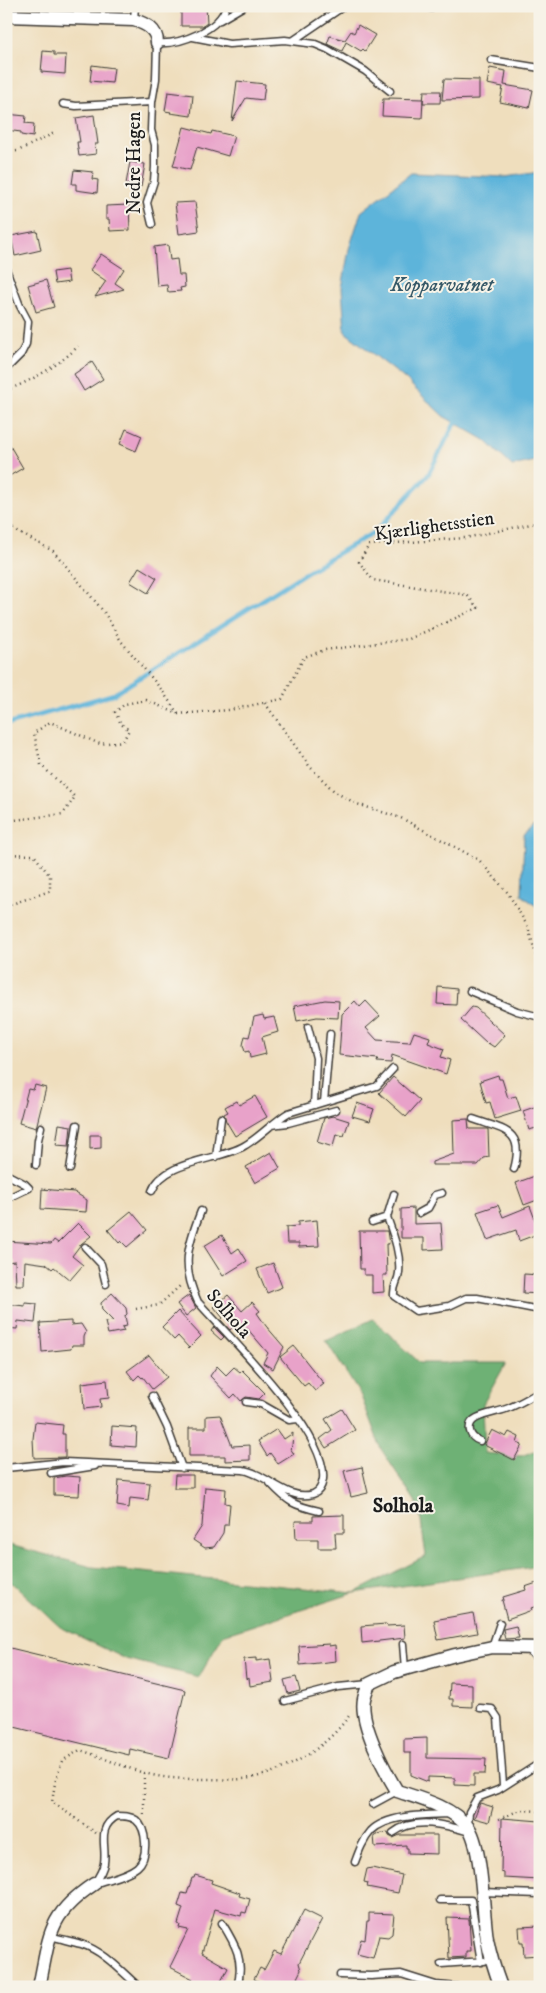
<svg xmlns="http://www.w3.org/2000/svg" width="546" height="1993" font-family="'IM FELL DW Pica',serif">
<rect width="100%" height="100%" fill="#f7f3e8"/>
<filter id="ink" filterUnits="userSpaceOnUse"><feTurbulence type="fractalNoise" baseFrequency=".02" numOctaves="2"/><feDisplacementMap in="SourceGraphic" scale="10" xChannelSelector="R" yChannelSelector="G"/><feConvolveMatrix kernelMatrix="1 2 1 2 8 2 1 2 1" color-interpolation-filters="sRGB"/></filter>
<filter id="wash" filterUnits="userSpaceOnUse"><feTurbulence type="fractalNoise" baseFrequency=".0096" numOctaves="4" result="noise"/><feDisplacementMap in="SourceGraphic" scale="20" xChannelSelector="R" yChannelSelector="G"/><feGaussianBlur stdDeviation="1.12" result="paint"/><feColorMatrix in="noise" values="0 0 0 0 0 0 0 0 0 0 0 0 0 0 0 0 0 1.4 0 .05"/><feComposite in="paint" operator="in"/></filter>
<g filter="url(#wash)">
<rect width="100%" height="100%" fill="#efdebd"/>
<path fill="#6eb175" stroke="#456648" d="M373,1319L420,1363H506L483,1404L485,1453L521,1456L540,1449V1566L354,1593L223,1635L199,1677L126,1659L60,1627L16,1586L6,1580V1544L92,1567L354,1593L426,1556L419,1507L381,1449L361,1396L326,1341Z"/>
<path fill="#5db4da" stroke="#3c687b" d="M540,172V460L512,466L485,440L443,416L405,379L345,332L342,288L349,249L361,212L411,173L505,177Z
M540,821V909L522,895L524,835Z"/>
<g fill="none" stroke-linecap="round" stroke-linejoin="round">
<path stroke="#5db4da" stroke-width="4.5" d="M9,724L114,694L308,571L376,531L428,475L455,423"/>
</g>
<g id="blocks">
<path fill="#e8a2c9" d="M181,6H206L207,23L203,26H181Z
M358,25L375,35L365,51L363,49L361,51L346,42L342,51L327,44L330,36L345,40L351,31L354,33Z
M43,51L54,52V55H66L65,74L41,72Z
M92,65L114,68L112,83L90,81Z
M490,68L506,71L504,85L533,90L529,108L500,102L503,87L487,84Z
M444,79L479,80V99L442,100Z
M237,81L265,84L263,100L246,98L232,121Z
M424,91H441L440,103H423Z
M168,92L193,95L191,116L170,113L171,112L165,111Z
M389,98L423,99L422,118L382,116L383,99H389Z
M6,114L26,116L25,123L34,124L33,137L21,135V132L6,130Z
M94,115L98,144H95L96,154L79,156L77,142H80L76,118Z
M184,127L211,134L212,131L234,136L228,156L197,147L190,170L173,166Z
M130,162L145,164L141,187L126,184Z
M74,170L93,172L92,179L98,180L97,193L76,190V184H72Z
M195,202L199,231L179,234L175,203Z
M129,205L130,230L110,231L109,219H106V206Z
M37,231L41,250L15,256L11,236Z
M168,245L170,260L177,259L179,275H184L185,287L180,288L181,291L168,292L167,285L157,286L154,247Z
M101,254L124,269L115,283L124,289L95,297L106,281L90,270Z
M67,270L69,282L55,284L53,272Z
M46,280L54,307L36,312L28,285Z
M92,362L103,379L84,391L74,374Z
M126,429L142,436L136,451L120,444Z
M6,439L23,468L6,478Z
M139,567L157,578L148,593L130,582Z
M438,987L457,989L456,1005L437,1004Z
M325,1000L339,1001L338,1018L317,1017L297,1021L294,1006Z
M355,1001L360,1007L366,1001L380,1016L366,1028L377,1040L410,1042L414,1032L430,1037L428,1043L444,1049L441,1057L450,1060L446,1074L392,1055L391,1063L377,1062L378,1059L339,1055L342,1014Z
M472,1007L476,1008L505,1035L494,1047L488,1043L487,1044L461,1020Z
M263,1015L264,1019L274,1017L278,1032L262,1037L266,1054L250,1058L249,1051L245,1052L243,1045L245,1036L249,1037L254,1017Z
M498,1075L499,1079H502L508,1098L516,1096L521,1111L495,1119L490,1102L486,1103L480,1081Z
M393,1077L420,1101L406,1117L379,1093Z
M35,1085L46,1088L36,1128L19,1123L28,1089L33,1090Z
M255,1096L267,1117L235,1136L226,1121L224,1114L228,1112L225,1107L236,1101L239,1105Z
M357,1103L374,1109L370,1121L352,1116Z
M540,1105V1127L529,1130L523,1111Z
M333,1116L349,1121L344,1136L336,1134L333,1147L317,1142L324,1118Z
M468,1119L469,1129H488L489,1157L484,1158L478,1165H432V1162L454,1154L453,1120Z
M59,1124L71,1126L69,1146L56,1145Z
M90,1135H101V1148L90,1149Z
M271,1152L280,1168L255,1183L246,1167Z
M540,1174V1199L524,1205L516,1183Z
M42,1189L74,1192L87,1200L86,1212L41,1209Z
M498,1205L503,1217L530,1206L540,1233L519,1241L516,1230L487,1240L477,1212Z
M414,1208V1224L441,1223L443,1249L424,1250V1238H401V1209Z
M131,1211L147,1230L127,1247L121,1241L119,1243L108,1230Z
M317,1220L319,1246L299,1247V1243H287L286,1227L298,1226V1222Z
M78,1223L91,1236L81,1244L72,1256L83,1265L70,1280L54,1267L52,1269L46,1264L25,1261L24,1285H16L15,1261L6,1262V1241L51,1244L54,1240L58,1243Z
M359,1231H387L389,1244H386L387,1275H383L384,1292L372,1293V1275H364V1269H360Z
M222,1235L232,1253L239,1248L247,1261L223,1276L204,1246Z
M273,1263L282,1287L267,1293L257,1269Z
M524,1274L540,1275V1294L523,1293Z
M112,1293L126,1308L127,1314L125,1316L127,1326L122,1327L124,1331L108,1334L105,1322L113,1321L102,1310L101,1303Z
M189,1295L196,1308L186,1316L177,1304Z
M228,1295L242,1311L252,1302L260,1311L257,1313L266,1326L284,1347L273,1369L263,1363L268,1353L245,1326L243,1328L238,1322L230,1330L221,1320L223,1318L214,1307Z
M25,1303L37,1304L35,1323L18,1321L17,1329L6,1328V1304L25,1306Z
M178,1311L201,1336L189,1348L178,1336L174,1340L162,1327Z
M71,1321V1325L81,1324L86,1332L84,1337V1345H72L71,1349L42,1352L40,1323Z
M214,1327L224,1337L221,1340L211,1331Z
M294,1346L324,1384L315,1391L308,1383L304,1386L280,1357Z
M149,1355L167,1377L152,1389L143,1377L142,1378L139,1375L134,1380L127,1371Z
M217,1366L226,1375L234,1367L240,1372L242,1370L265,1393L259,1399L246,1397L241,1401L235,1394L231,1398L210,1376Z
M107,1380L109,1398L100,1399L101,1407L84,1409L82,1383Z
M342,1409L355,1430L326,1448L320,1439L332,1430L325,1419Z
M220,1415L232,1446L250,1445V1460L225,1461V1456H189V1428H206V1416Z
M35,1422L63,1425L62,1434H65V1457L34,1458L33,1439Z
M112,1426L137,1428L136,1447L111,1445Z
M277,1429L284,1439L293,1433L292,1446L290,1448L294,1454L278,1464L270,1453L267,1456L258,1441Z
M492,1430L506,1437L509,1432L519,1437L517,1443L522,1445L514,1460L484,1445Z
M362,1467L368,1493L351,1497L344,1471Z
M175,1475H193V1488H174Z
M66,1476L80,1477L79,1496L54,1495V1478Z
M119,1480L150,1483L148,1500L130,1498L129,1508L117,1506Z
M205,1487L226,1489L225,1503L230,1504L228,1525H224L223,1533L214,1547L205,1548L193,1540L202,1526Z
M344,1515V1533H335L336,1548H318V1539H296L295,1521H313V1516Z
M540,1582V1605L531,1608L532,1610L507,1619L502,1600H504L503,1597L526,1590L525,1587Z
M473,1613L477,1633L438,1640L434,1620Z
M386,1624L387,1626L404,1625L405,1638L362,1643L361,1626Z
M516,1626L519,1638L505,1639L503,1629Z
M329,1644V1646L335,1645L336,1661L300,1665L299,1646Z
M6,1647L185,1690L169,1758L130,1749L129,1755L6,1725Z
M256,1658V1661L270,1659L273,1682L250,1686L249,1678L246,1679L244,1659Z
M296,1677L300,1691L288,1694L284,1680Z
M450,1683L472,1684V1707L453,1706V1699H449Z
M427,1738V1758L486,1759L485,1774H474V1786L455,1785V1778L428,1777V1782L411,1775V1753H404V1739Z
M480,1803L493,1807L489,1822L474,1818Z
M502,1818L540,1821V1880L504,1878V1873L501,1872Z
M388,1832L389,1836L393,1838L400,1835H437V1854L408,1853V1848H406V1845L375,1847L374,1836H376V1834Z
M372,1868L402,1875L398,1893L367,1887L368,1883L364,1882L367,1869Z
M195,1875L212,1880L211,1883L240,1893L239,1896L250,1899L246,1913L242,1912L241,1916L215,1909L202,1953L228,1968L218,1987H189L193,1979L170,1967L188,1930L179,1928L180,1925L178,1924L183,1908L178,1906L182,1893L187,1894L192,1878H194Z
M304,1910L322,1919L299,1963L301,1970L297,1978L314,1987H257L260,1982L254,1979L260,1968L264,1970L274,1951L281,1954Z
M369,1913L394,1914L392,1934L388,1937L379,1936L373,1958L357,1954L361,1939L365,1940L367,1921H369Z
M447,1918L469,1919L471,1951H466V1957L449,1958Z
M540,1926V1955L524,1956L523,1943H520L519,1927Z"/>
</g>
</g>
<g filter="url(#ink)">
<use href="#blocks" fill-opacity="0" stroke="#3c3934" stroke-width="1"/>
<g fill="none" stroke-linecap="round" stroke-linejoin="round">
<g stroke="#3c3934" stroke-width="9">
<path id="service" d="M416,6L432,8
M134,20L135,6
M220,20L244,6
M193,37L229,44L285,40L315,44L327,49L365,71L390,91
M294,40L344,6
M491,60L540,68
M63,104L76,106L152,102
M152,224L147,203L154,181L155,167V145L151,130L152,102L156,79L157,43C179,45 220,30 226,6
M6,269L20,306L28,321L26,344L21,354L6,369
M470,991L517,1011L540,1017
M308,1027L316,1058L314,1105
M324,1102L330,1034
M473,1119C504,1130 525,1130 514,1169
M271,1125L288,1123L336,1110
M216,1157L221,1118
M36,1165L38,1140L41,1127
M70,1169L77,1125
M6,1174L25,1184L29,1188L6,1199
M152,1191C164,1160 218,1161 244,1146C260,1137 273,1122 288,1113L377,1086L393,1069
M419,1213L428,1208L435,1195L442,1193
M387,1217C393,1234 401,1254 399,1273C398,1283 393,1284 394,1296L416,1311L449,1306L466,1298H477L540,1310
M372,1222L387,1217L394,1194
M85,1247L101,1264L106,1284
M152,1396L167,1427L182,1468
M246,1402L261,1404L289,1420L298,1419
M480,1441C469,1438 465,1424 477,1418C487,1413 500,1412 511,1407C521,1403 530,1397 540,1392
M6,1468L64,1462L243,1470C266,1473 288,1502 313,1494C319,1492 322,1486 323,1479C328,1433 229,1337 198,1302C181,1267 187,1246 201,1211
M51,1473L95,1466
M270,1483C289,1503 293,1505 319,1511
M403,1644L405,1669
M492,1647L500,1623
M528,1649L540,1662
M285,1701L338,1687L369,1684
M480,1708L492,1709L498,1718L503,1785
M373,1804L397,1791
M117,1816C124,1816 130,1816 136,1820C147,1829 149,1857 137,1867C126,1876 107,1879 94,1884C98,1878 103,1870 104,1863C107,1845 96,1828 117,1816Z
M468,1826L469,1812L477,1798L498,1790L540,1763
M393,1833C415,1816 446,1825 470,1832
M355,1862C359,1851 363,1840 371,1831C388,1814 428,1815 451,1814
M482,1892L540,1894
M440,1900H471L481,1962
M222,1923C235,1944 245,1960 237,1987
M50,1936C60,1939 71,1941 81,1944C104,1951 122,1972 139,1987
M441,1964L484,1961
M340,1975L371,1976L401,1974L436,1985L457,1987"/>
</g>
<g stroke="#3c3934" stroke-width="15">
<path id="minor" d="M6,16L134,20C146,24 157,29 157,43
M39,1987C50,1936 47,1915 94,1884
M501,1987C495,1971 490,1955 487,1939C483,1914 482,1844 468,1827C450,1806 421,1799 397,1791C385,1771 359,1722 364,1699C365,1694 367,1689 369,1684L394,1672L455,1655L492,1647L540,1648"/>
</g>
<path stroke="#3c3934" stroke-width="2.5" stroke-dasharray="1 4" stroke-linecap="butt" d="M6,152L18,151L56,132
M6,390C27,384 64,362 78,346
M6,522L18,532L53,551L61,560L104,612L121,641L161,689L178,714
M265,703L310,767L335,792L357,804L401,818L479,860L508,893L528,927L540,969
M6,821L63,814L75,797L41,765L34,733L50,722L100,744L123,741L129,730L121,724L115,712L125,704L146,700L178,714L229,710L282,699L304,657L325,650L409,639L478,608L467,595L373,580L359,562L369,545L465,538L540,522
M6,854L34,855L50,876V891L6,906
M136,1309L159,1305L181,1285
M144,1773V1814
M499,1819L520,1810L540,1811
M96,1833L52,1802L55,1783L62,1761L80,1750C103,1757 125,1768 148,1774C168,1779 186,1779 205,1779C222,1779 238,1781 255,1777C293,1769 329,1745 351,1713"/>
<use href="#service" stroke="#fff" stroke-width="6"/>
<use href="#minor" stroke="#fff" stroke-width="12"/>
</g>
</g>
<g text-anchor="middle" stroke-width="4" stroke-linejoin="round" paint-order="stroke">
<g font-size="19" fill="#1c1c1c" stroke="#f7f3e8">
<text transform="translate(133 163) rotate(-90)" y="7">Nedre Hagen</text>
<text transform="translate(434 525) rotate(-8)" y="7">Kjærlighetsstien</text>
<text transform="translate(230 1313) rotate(49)" y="7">Solhola</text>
</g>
<g font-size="20" font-style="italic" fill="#365968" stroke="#f7f3e8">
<text x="442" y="291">Kopparvatnet</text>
</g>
<g font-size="20" font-weight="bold" fill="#1c1c1c" stroke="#f7f3e8">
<text x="403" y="1512">Solhola</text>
</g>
</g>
<rect width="546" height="1993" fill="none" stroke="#f7f3e8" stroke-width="25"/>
</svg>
